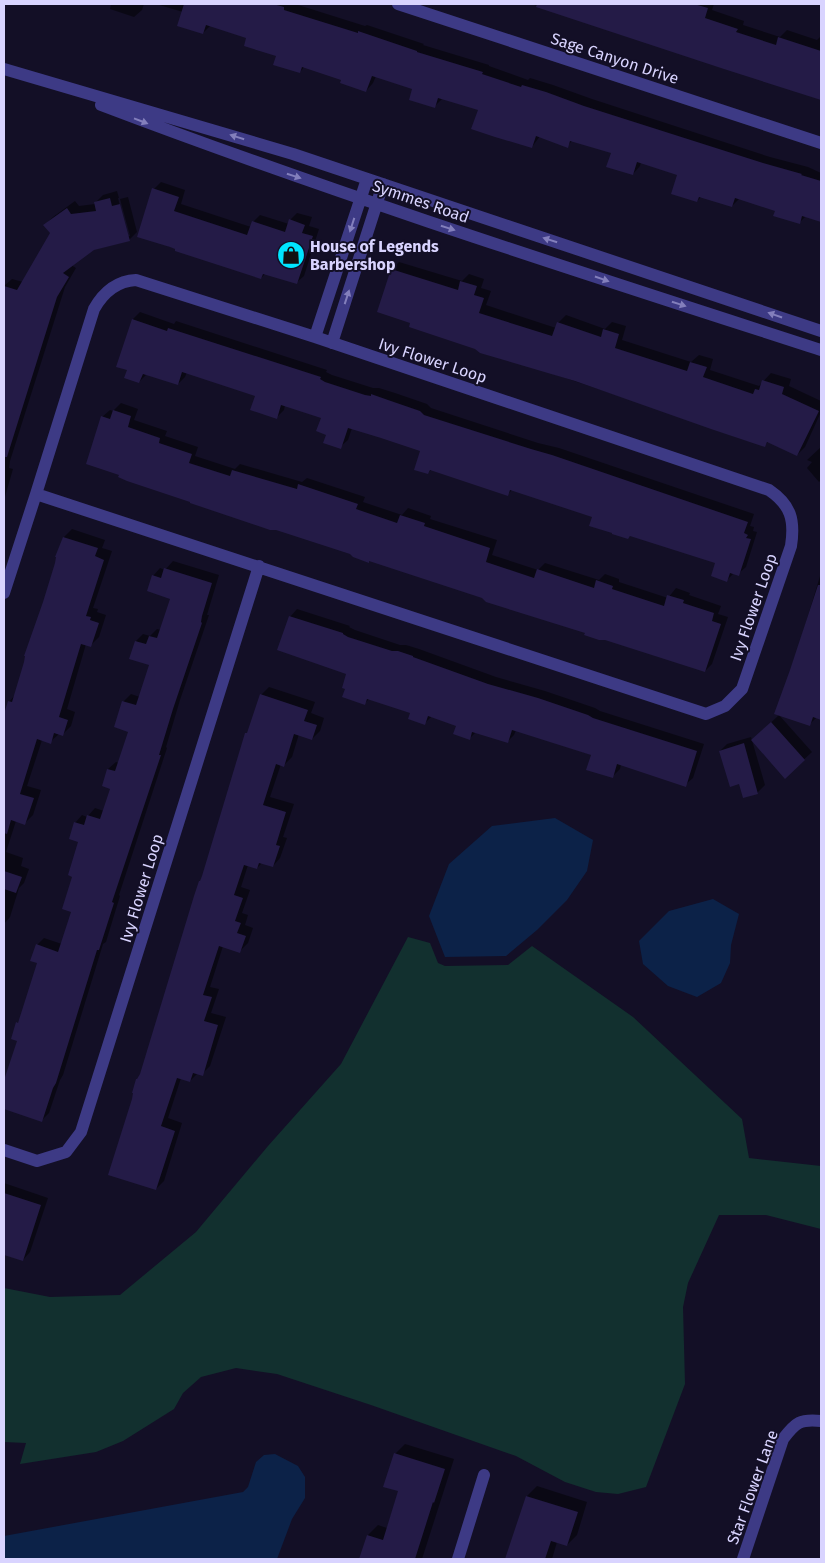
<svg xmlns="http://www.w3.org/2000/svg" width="825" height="1563" font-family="'Fira Sans',sans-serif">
<rect width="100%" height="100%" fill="#130f26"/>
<path fill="#12302f" d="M408,937L430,943L438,963L445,966L508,965L532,946L633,1017L742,1119L749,1158L821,1166V1229L766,1215H719L688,1283L683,1307L685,1384L646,1487L618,1494L596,1492L565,1482L516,1456L371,1405L277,1374L236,1368L201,1377L183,1393L174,1409L123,1441L96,1452L20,1464L26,1443L4,1442V1288L50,1297L120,1295L196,1232L268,1146L341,1064Z"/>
<path fill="#0c2248" d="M555,818L593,840L587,871L567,900L537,930L506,956L445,957L429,916L449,864L492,826Z
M713,899L739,914L731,945L730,963L721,983L697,997L668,986L643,964L639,941L669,911Z
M275,1454L298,1466L305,1477V1498L292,1519L277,1559H4V1536L243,1492L248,1487L256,1462L264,1455Z"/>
<path fill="#0007" d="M111,4H144L142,10L134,17L110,9Z
M156,4H295L365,26L367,25L424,44L423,45L489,65V66L528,80L530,78L553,85L592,99L770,157L808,167L821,173V221L806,216L799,223L776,210L740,198L732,206L702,196L697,201L679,174L641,162L640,166L633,174L612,152L573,140L567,146L540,136L532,147L480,109L443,98L435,106L414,88L376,76L373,83L366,91L343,79L305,66L300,72L278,55L248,37L211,25L203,33L183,12Z
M531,4H714L712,10L744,21L743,25L780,37L787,30L817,40L821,36V99Z
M161,182L185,190L181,204L251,227L253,222L260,215L289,224L290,220L297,213L312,217L309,226L319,229L304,276L296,283L266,273L261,278L139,236L154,189Z
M117,191L119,198H118L127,236H130L120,199L128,197L137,232L129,240L94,249L71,265L76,268L65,287L53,325L10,461L9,468L13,469L4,500V286L12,279L23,282L51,233L45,225L53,217L75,201L79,206L95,204V203L103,195Z
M399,262L462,281L469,274L484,279L481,288L491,291L486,305L556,328L558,323L566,315L605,329L612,322L626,326L622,340L691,362L699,355L713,359L710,370L759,386L771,373L791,379L789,386L821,401V412L805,447L797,455L769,441L765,445L476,348L412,322L392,269Z
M140,312L174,324L176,321L327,370L326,372L332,375L373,388H379L395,393L427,404L431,408L538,443L559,448L754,514L750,526L754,527L753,531L757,532L746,567L738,574L734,573L727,580L717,562L631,535L628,538L593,516L513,489L508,494L432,469L428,473L422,450L352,428L348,440L340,447L328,434L322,417L285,405L284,410L277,417L256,395L187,372L185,377L178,384L147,374L139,382L128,369L133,319Z
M121,403L138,409L134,420L167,431L165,436L198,447L195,456L235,469L240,464L302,482L307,478L365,497L363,502L402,515L408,508L431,516L430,519L497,540L492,555L538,570L545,563L599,580L605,574L619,579V582L668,598L676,588L690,593L689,595L721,606L718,614L728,617L712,664L705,671L350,553L102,417L110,410L113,411Z
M821,447V480L819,482L807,468L812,462L807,460Z
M72,529L105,540L102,548L112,551L93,608L98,609L97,612L106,615L99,637L91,645L86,644L67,709L75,712L71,726L62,735L59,734L50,742L42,740L27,786L41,790L33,815L25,823L16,821L6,852L23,858L21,866L29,869L24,883L19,888L10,917L4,924V718L9,702L15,695L64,537Z
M173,561L219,575L209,608L207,615H209L180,700L166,747L167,748L119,895L120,896L116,909L106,942L103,944L63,1075L60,1080L49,1113L42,1120L4,1108V1082L18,1040V1023L20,1020L38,963L37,945L44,938L62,944L73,911L74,876L79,841L75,823L82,815L87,817L95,808L104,811L112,788L108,769L116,762L119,763L130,731L115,726L124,701L131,694L140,697L150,664L136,641L143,634L150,636L157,629L161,630L172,598L153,576L160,568L165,570Z
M821,573V718L817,717L809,725L791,671Z
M297,609L350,626L349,627L355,630L400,645H406L419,649L496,677L545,691L595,708L600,711L704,744L693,778L685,785L621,764L620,769L612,777L592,755L516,730L514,735L507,742L476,732L469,739L457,725L432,716L425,723L412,712L369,699L365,703L348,673L290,617Z
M269,687L315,702L311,713L324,718L320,731L312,739L299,734L292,757L284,765L281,764L270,797L294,804L283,837L287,838L280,858L273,866L262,863L257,868L248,865L241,887L250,890L242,913L248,915L245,925L253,928L248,943L240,951L223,946L210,987L219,989L211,1013L226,1017L210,1066L202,1074L198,1073L190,1081L181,1078L168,1118L182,1123L164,1181L156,1189L141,1076L261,695Z
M779,715L812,752L785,777L760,733Z
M751,737L765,785L757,793L740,783L720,751L727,744Z
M4,1183L48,1198L30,1252L23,1260L7,1246L4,1245Z
M405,1444L454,1459L422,1559H360L368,1535L378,1525L387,1528L399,1490L395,1454Z
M537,1486L587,1502L577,1535L567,1545L557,1542L552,1559H507L527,1496Z"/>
<path fill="#241b47" d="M184,4H273L284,7V10L358,33V31L417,51V52L483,72L482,74L521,87L522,85L546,92L584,106L763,163L802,174L801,175L821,181V222L802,216L800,224L773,216L775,211L735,198L732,207L699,197L697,202L671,194L677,175L637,162L633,175L606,167L611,153L570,141L568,148L536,136L532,148L495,137L471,129L478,110L438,98L435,108L409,100L412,89L372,76L366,92L340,83L341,80L302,67L300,73L273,65L276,56L244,46L246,38L206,25L203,34L177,26Z
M537,4H694L708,8L705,18L738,29L736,32L776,45L778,37L821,51V100L724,69L536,7Z
M152,188L179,197L174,211L247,235L252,221L285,232L289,219L305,225L302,233L313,236L297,284L263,274L261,279L175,251V249L170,247L137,237Z
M110,198L112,206L120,204L130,241L94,250L63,273L69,277L57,297L7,457H4V286L17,290L50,233L43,225L67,208L71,214L96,211L94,202Z
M391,269L458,290L460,281L477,286L474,295L484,298L479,313L552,336L557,322L601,337L603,329L619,334L615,348L687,371L690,362L707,367L703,377L753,394L755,389L759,390L762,380L784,387L782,394L819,411L797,456L767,442L765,447L711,429L575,381L480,353L475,349L409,327L410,323L377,312Z
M132,319L167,331L168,328L321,377L320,379L325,382L365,395L371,396V394L388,400L420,411L424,415L531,449L552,455L748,522L744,533L748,535L746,538L751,539L739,576L730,573L727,582L711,576L715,563L630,536L628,539L612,534V533L589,526L592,517L510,490L508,496L430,470L428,474L414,470L420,451L381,438L348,428L341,449L323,443L326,435L316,431L321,418L281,405L277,419L250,410L255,396L182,372L178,385L143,374L139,383L124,378L127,370L116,367Z
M113,410L131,416L128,427L160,438L159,443L192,454L189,463L230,476L232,470L297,489L298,484L358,504L356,509L397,523L400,515L425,523L424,526L490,548L486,562L534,578L537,569L594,588L596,580L613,586L612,589L664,606L667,595L684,600L683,603L714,613L712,621L721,624L705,672L605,640H599L584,635L585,633L486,602L482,598L369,561V563L353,557L350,554L276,530H270L190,503V502L127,481L118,477L119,475L86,464L101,416L110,419Z
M63,537L98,548L95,556L104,560L86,616L91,617L90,620L99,623L91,647L81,644L59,717L68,720L63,736L54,733L51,744L37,739L20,794L34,798L25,825L11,820L7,834L4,833V714L8,701L12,702L24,662L25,656H24L43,602L55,563L56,557H55Z
M164,568L212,583L202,616L201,622L202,623L173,709L159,755H161L112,902L114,903L99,950H97L56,1083L53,1088L42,1122L4,1109V1080L17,1041L11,1039L16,1022L18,1023L37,963L30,961L36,944L58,952L71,912L62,909L72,877L68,875L78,842L69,839L74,822L84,825L87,815L100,819L110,789L102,786L107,769L115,771L128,732L114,727L122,701L136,705L149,665L129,659L135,641L146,644L149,636L157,638L170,599L147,591L152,575L161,578Z
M818,585H821V720L813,717L810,726L774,714L790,670Z
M289,616L343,633V634L348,637L392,651H398L413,656V657L488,684L538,698L588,715L593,718L697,751L686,787L617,764L613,778L586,770L591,755L512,730L508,743L472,732L470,740L453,734L456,726L428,716L425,725L408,719L410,713L367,699L365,705L342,697L345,689L342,688L346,674L277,650Z
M260,694L308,710L304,721L317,725L312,740L294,734L284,767L276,764L263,805L286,812L276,845L280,846L273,867L259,863L257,869L244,865L234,895L243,898L235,921L241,923L237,933L246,936L240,953L219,946L203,995L212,997L204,1021L218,1025L203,1076L193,1073L190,1082L177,1078L161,1126L175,1131L156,1190L108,1175L132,1099L133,1093H132L136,1079H137L140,1074L194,896L199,881H200L202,876L245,733H247Z
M771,722L805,760L785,779L751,740Z
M744,743L758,794L743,798L739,784L730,787L719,751Z
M4,871L22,877L16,893L4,889Z
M4,1193L41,1205L23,1261L4,1255Z
M394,1453L445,1469L434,1503L433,1502L415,1559H359L367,1535L383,1540L398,1491L383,1487Z
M526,1496L578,1512L567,1546L551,1541L545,1559H505Z"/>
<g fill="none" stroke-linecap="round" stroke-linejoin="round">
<path stroke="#3d3a85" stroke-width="12" d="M398,4L821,143
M4,69L293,154L821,331
M101,105C338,195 580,272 821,350
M136,280L315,337L769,490C791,505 795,520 791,546L742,689L725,706L706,714L36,494L94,309C103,293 117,281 136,280Z
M315,337L367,179
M332,343L383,184
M4,593L36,494
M4,1150L37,1161L66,1152L81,1132L259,566
M458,1559L484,1475
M743,1559L783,1439C796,1422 800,1419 821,1421"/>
</g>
<defs><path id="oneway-solid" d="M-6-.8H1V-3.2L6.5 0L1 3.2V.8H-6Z" transform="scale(1.25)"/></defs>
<g fill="#837fbc">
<use href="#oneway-solid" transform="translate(141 121) rotate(21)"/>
<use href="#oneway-solid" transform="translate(237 137) rotate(-163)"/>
<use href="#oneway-solid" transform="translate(294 176) rotate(18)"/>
<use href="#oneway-solid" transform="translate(352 225) rotate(108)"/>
<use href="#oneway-solid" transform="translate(448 228) rotate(18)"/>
<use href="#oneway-solid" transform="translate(550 240) rotate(-162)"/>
<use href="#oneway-solid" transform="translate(602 279) rotate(19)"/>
<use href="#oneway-solid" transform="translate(347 297) rotate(-72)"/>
<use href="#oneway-solid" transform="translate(679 304) rotate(18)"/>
<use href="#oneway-solid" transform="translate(775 315) rotate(-161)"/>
</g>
<defs>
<g id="shop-disc" transform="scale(1.4375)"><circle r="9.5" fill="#00e5ff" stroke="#130f26"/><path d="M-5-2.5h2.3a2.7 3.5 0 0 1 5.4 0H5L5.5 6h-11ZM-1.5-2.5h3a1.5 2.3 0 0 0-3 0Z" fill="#111"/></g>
</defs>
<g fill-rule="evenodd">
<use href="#shop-disc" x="291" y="255"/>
</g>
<g text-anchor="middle" stroke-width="4" stroke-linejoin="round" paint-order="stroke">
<g font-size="16" fill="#d9d4ff" stroke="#130f26">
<text transform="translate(615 58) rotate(18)" y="6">Sage Canyon Drive</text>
<text transform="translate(421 201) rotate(19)" y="6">Symmes Road</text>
<text transform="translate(433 360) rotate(18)" y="6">Ivy Flower Loop</text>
<text transform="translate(753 607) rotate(-71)" y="6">Ivy Flower Loop</text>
<text transform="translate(141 888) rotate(-73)" y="6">Ivy Flower Loop</text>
<text transform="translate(752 1487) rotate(-70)" y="6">Star Flower Lane</text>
</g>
<g font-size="16" font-weight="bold" fill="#d9d4ff" stroke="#130f26" text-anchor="start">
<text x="310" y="252">House of Legends<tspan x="310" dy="18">Barbershop</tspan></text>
</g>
</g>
<rect width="825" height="1563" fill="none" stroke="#d9d4ff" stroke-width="10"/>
</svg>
